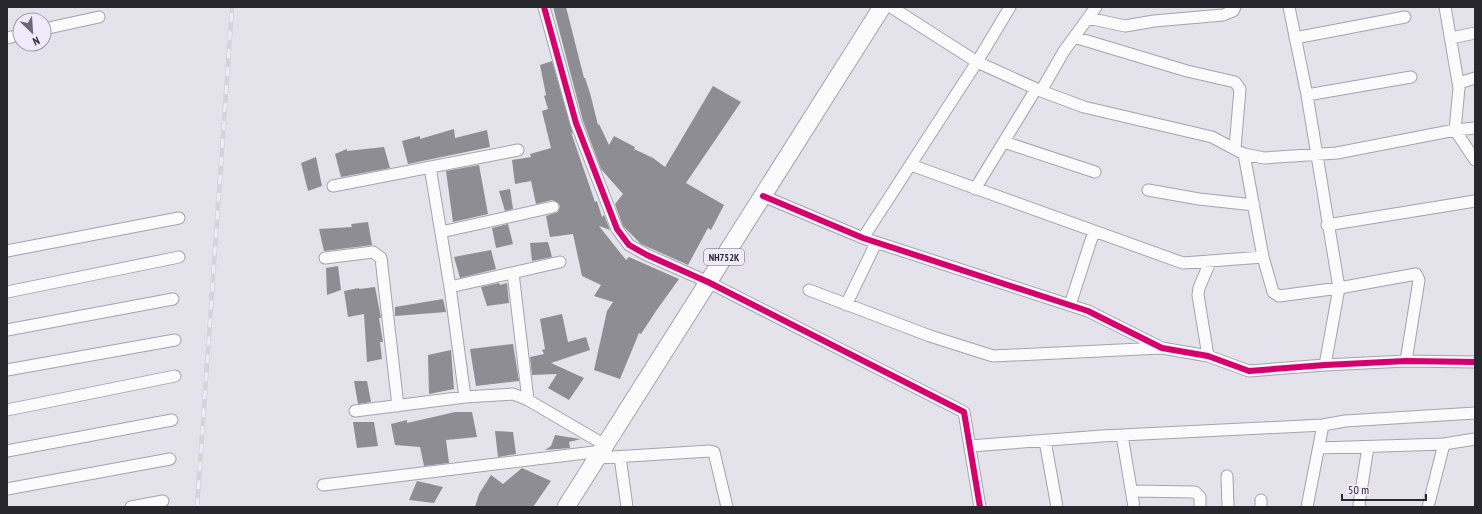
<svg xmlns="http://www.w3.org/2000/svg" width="1482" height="514" font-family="'PT Sans Narrow',sans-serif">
<rect width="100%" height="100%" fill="#e4e2eb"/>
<path fill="#8e8d93" d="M553,7H566L584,78H585L590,93L598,125L599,124L609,145L614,136L635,147L634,149L653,158L665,167L713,86L741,102L686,183L724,205L711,230L708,228L688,265L641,244L623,226L615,204L623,194L601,169L583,121Z
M552,61L573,134L571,132L595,202L597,201L602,217L604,215L610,230L599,226L626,260L629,257L679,279L656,311L641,334L639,333L620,379L594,370L607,311L613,302L594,296L601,285L582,276L573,234L550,237L546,216L558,212L560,206L558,203L552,200L536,204L531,181L515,184L512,160L531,157L530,154L551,148L542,111L548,109L544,96L546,95L540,65Z
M454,129L455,138L487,130L490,147L408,164L402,141L420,136V139Z
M384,147L390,168L341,177L335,154L347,149V151Z
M316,157L322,186L308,191L301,163Z
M479,165L488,214L453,222L446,171Z
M510,189L513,209L505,211L499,191Z
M368,222L372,245L324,251L319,229L352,227L351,224Z
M508,224L513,244L496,248L492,228Z
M548,242L552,257L532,261L530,243Z
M491,250L496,269L460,278L454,257Z
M338,266L341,290L327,295L326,268Z
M499,283L500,285L507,283L509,303L487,306L481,287Z
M375,287L381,318H379L383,342H380L382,359L367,362L364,314L348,317L344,291L359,288V289Z
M443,299L446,312L395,316V307Z
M562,314L568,342L586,337L590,350L551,363L584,378L569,400L548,388L557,374L532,375L530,357L544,354L542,350L545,349L540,319Z
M513,344L519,381L476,386L470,349Z
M451,350L454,389L429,394L428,355Z
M354,381H367L371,402L358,404Z
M455,412H472L477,437L446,440L449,463L424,466L420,447L395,445L391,424L407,420V423Z
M353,422H374L378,446L357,448Z
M495,431L513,432L516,454L498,457Z
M555,435L580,439H581L569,442L570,448L545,450L551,446Z
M522,468L551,481L533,507H475L479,494L491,475L503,484Z
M417,481L443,487L434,503L409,500Z"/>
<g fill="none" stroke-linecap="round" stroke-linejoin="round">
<g stroke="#a5a3aa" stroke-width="13">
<path id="minor" d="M544,7L576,123L617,229L629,245L647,255L708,282L964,412L980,507
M891,7L977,62L1041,91L1084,107L1212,137L1244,154L1264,158L1337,153L1455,130L1475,128
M1289,7L1307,95L1339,288L1325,365
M1445,7L1459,88L1455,130L1475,160
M1088,18L1125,26L1154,21L1223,15L1233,11L1235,7
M44,29L99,17
M1074,37L1187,71L1235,82L1240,89L1235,148
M7,38L20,35
M1295,38L1405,17
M1451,38L1475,33
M1459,83L1475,78
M1041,91L1064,51L1096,7
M1307,95L1411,77
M1004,142L1095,172
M1244,154L1263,257L1273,292L1279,296L1339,288L1416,274L1419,280L1406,361
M911,165L1183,263L1263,257
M430,167L450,287L465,397
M333,186L518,150
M975,189L1036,89
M1148,190L1199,199L1254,205
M763,196L863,238L1088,311L1162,348L1208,356L1249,371L1325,365L1406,361L1475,362
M1327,225L1475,201
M441,232L553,207
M863,238L977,62L1010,7
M7,251L179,218
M325,258L373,252L381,258L398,406
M513,273L528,400
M450,287L560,262
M809,290L930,336L993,356L1161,348
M7,292L179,257
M846,305L876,243
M1070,305L1094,231
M7,330L173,299
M1208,356L1198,295L1199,288L1210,262
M7,370L175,340
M7,410L175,376
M355,411L465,397L513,394L528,400L605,445
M1122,435L1134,507
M1045,441L1057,507
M970,446L1102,436L1323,425L1345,421L1475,413
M1319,448L1444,444L1475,439
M7,451L172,420
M620,457L627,507
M597,458L710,451L714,452L727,507
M1227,476L1228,507
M323,485L602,451
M7,489L170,459
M1132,491L1195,492L1200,497V507
M131,507L163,501
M1261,507V500
M1307,507L1323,425
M1360,507L1359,504L1368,447
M1428,507L1444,444"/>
</g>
<g stroke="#a5a3aa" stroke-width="19">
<path id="highway" d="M566,507L882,7"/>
</g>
<use href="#minor" stroke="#fbfbfc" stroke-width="11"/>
<use href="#highway" stroke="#fbfbfc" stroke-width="17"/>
<g stroke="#d5d4d7" stroke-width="4.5">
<path id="rail" d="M197,507L232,7"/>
</g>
<use href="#rail" stroke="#f0ebfc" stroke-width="3" stroke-dasharray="9" stroke-linecap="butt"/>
<g stroke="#f0ebfc" stroke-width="8">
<path id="cycleway" d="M544,7L576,123L617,229L629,245L647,255L708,282L964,412L980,507
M763,196L863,238L1088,311L1162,348L1208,356L1249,371L1325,365L1406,361L1475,362"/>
</g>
<use href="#cycleway" stroke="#d6006c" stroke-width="6"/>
</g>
<g text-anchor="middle" stroke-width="4" stroke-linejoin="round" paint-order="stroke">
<rect fill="#f0ebfc" stroke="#64626b" stroke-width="1" x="704" y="249" width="40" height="16" rx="3"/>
<g font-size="10" font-weight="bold" fill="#28272d">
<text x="724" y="261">NH752K</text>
</g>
</g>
<rect width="1482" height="514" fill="none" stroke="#28272d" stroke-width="16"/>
<g transform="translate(32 32) rotate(155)"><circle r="19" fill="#f0ebfc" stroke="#a09da9"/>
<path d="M0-3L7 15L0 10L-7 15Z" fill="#6a6870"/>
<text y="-6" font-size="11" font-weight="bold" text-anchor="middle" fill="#28272d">N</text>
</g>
<path d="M1342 494v6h84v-6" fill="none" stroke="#28272d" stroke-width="2"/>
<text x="1348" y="494" font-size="12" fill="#28272d" stroke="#f0ebfc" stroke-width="3" paint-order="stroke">50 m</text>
</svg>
